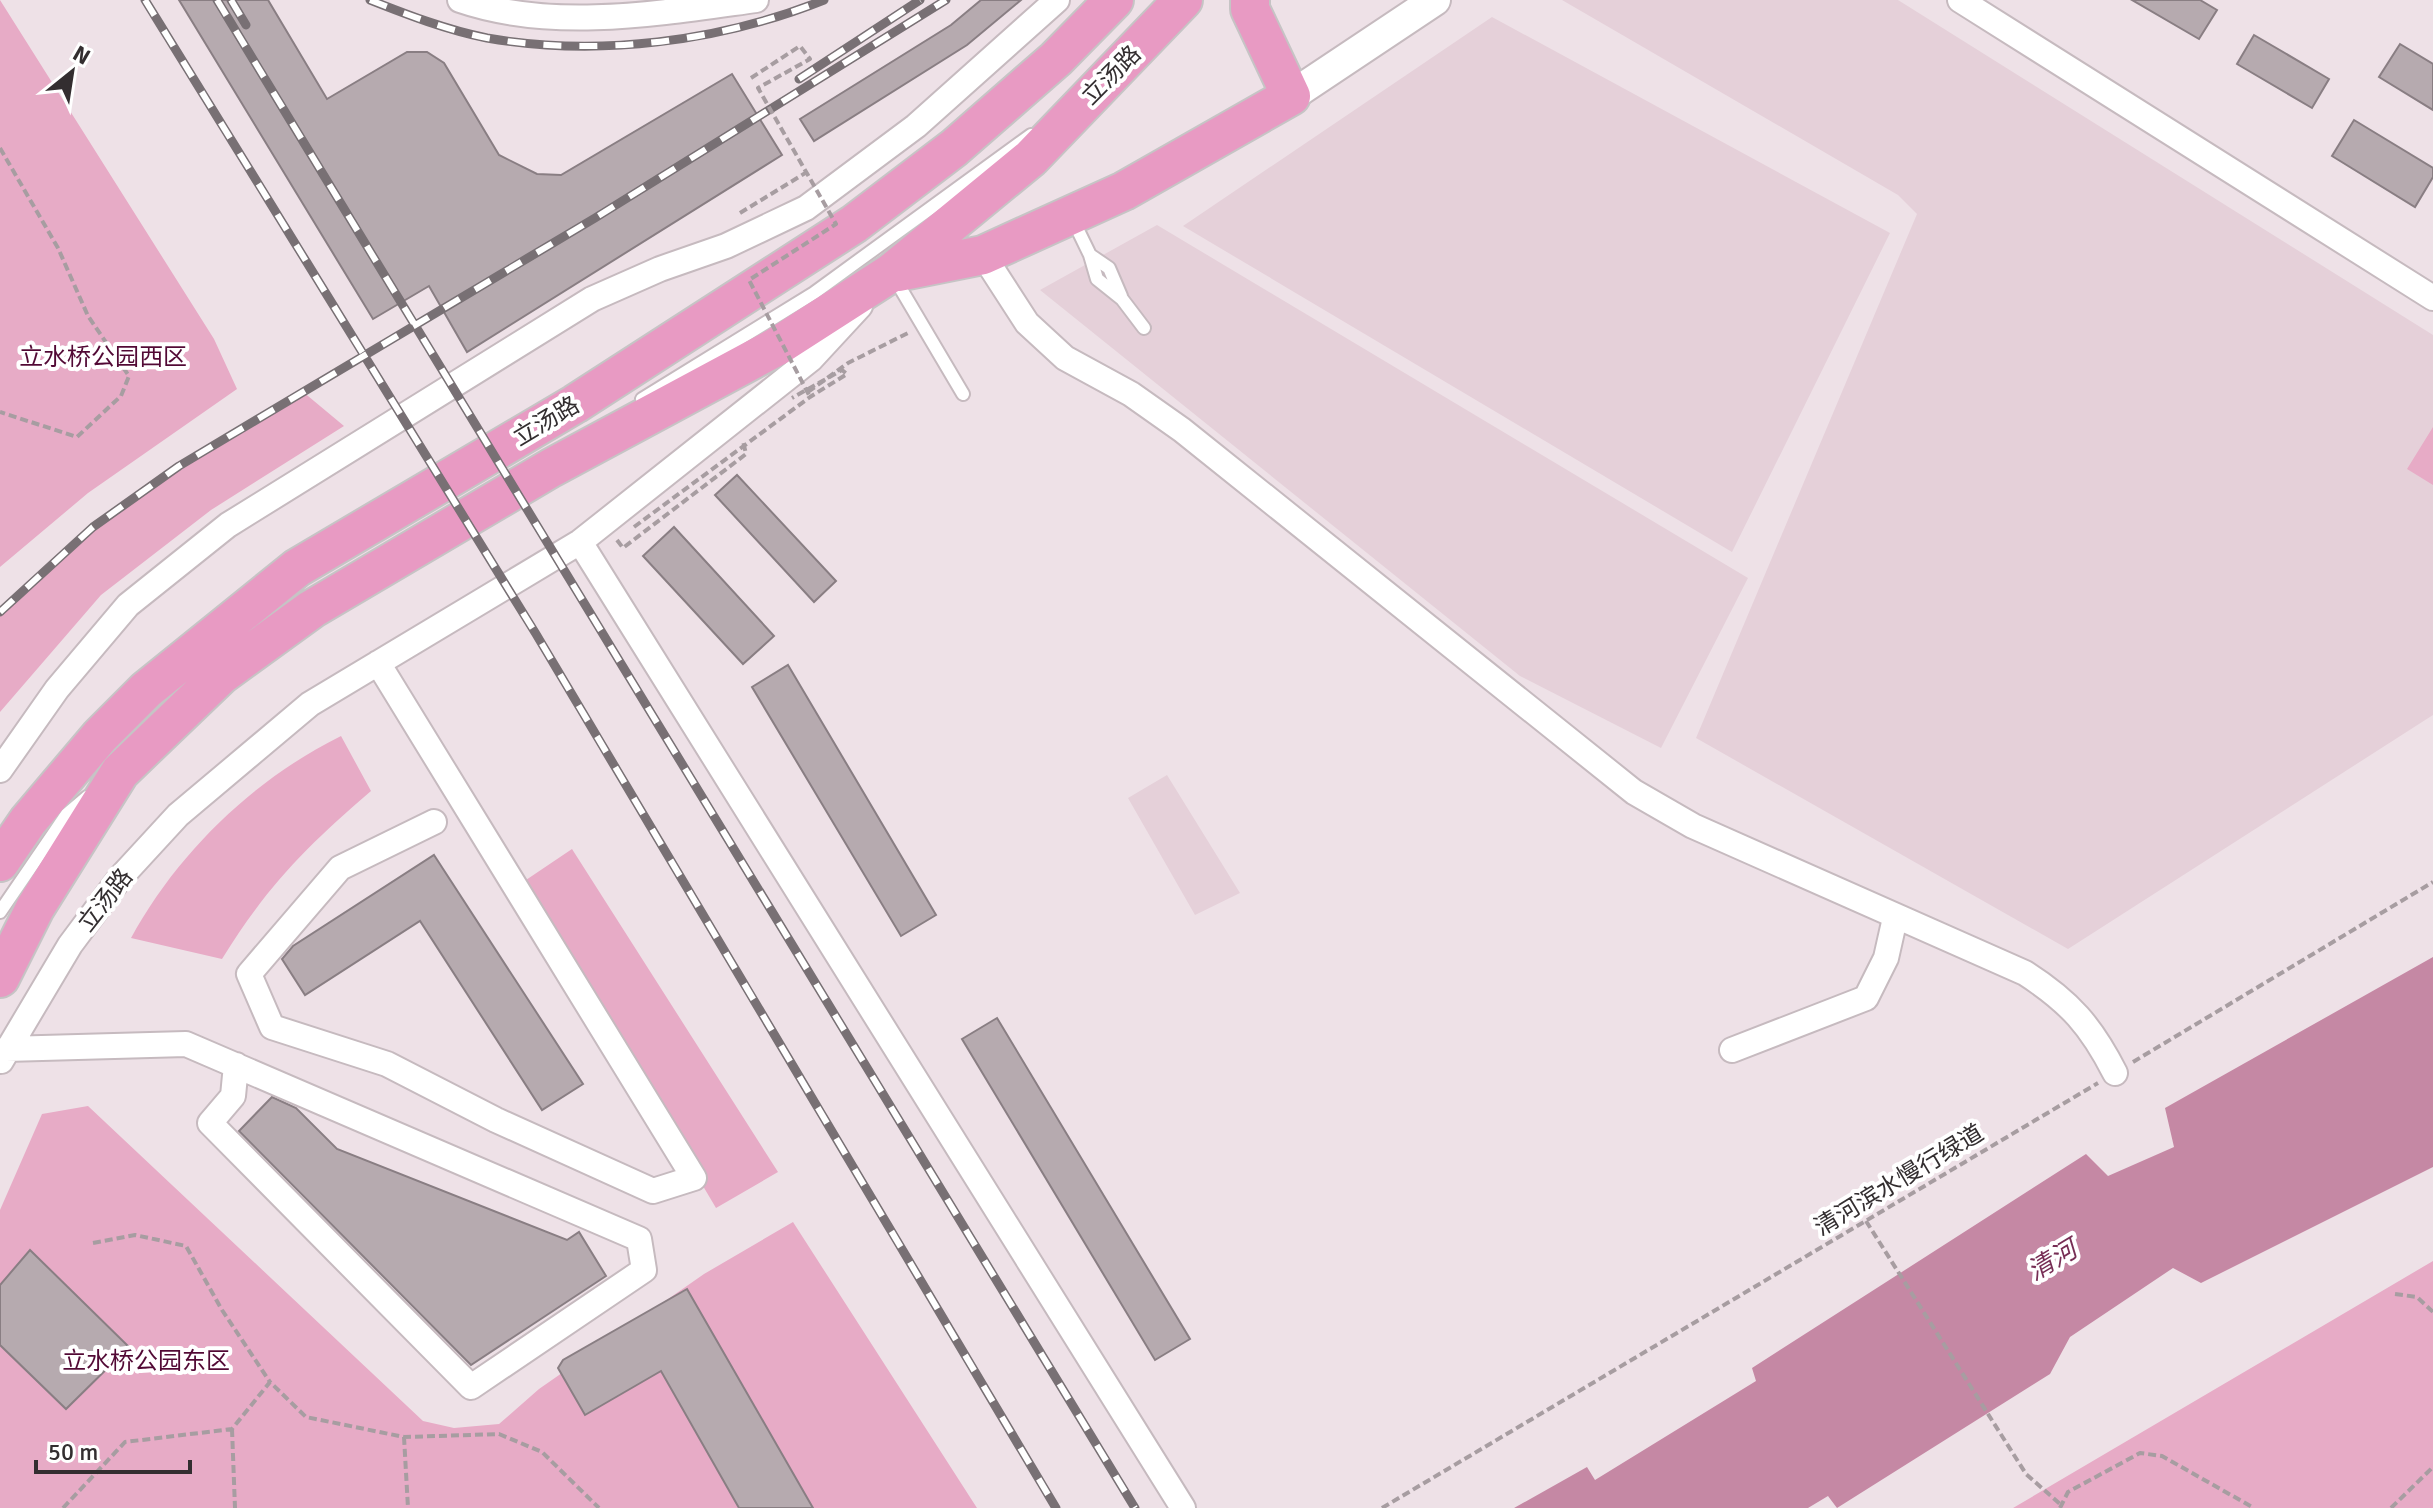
<svg xmlns="http://www.w3.org/2000/svg" width="2433" height="1508" font-family="Signika,'Noto Sans SC',sans-serif">
<rect width="100%" height="100%" fill="#eee1e7"/>
<path fill="#e5d0d9" d="M1562,0H1898L2433,335V715L2068,949L1696,738L1917,214L1898,195Z
M1492,17L1890,233L1732,552L1183,226Z
M1157,225L1748,578L1661,748L1520,676L1040,290Z
M1167,775L1240,893L1195,915L1128,798Z"/>
<path fill="#e7abc6" d="M0,0L214,339L237,389L88,493L0,567Z
M302,391L344,426L211,510L101,595L0,712V612L93,527L179,466Z
M2433,427V485L2407,469Z
M341,736L371,791C307,846 267,886 222,959L131,938C178,852 254,779 341,736Z
M572,849L778,1172L716,1208L523,882Z
M88,1106L423,1421L454,1428L499,1424L539,1389L704,1274L793,1222L977,1508H0V1210L42,1114Z
M2433,1261V1508H2013Z"/>
<path fill="#c588a4" d="M2433,957V1167L2201,1283L2173,1268L2070,1337L2050,1374L1837,1508L1828,1496L1808,1508H1514L1587,1467L1595,1480L1756,1381L1752,1368L2086,1154L2108,1176L2174,1147L2165,1108Z"/>
<path fill="#b6aaaf" stroke="#897e83" stroke-width="2" d="M179,0H268L327,99L407,52H427L444,63L499,155L537,174L561,175L732,74L782,155L467,352L429,286L373,319Z
M981,0H1021L967,45L814,141L800,119L951,25Z
M2132,0H2200L2217,10L2199,39Z
M2254,35L2329,79L2312,108L2237,64Z
M2400,44L2433,64V110L2379,77Z
M2354,120L2433,168V177L2415,207L2332,156Z
M737,475L836,581L814,602L715,495Z
M674,527L774,636L743,664L643,556Z
M788,665L936,915L901,936L752,687Z
M434,855L583,1084L542,1110L420,921L305,995L282,959L293,946Z
M997,1018L1190,1339L1155,1360L962,1039Z
M272,1097L296,1108L337,1149L567,1240L579,1232L606,1276L471,1365L239,1131Z
M30,1250L129,1347L66,1409L0,1345V1285Z
M687,1289L813,1508H739L661,1371L585,1415L558,1368L563,1360Z"/>
<g fill="none" stroke-linecap="round" stroke-linejoin="round">
<g stroke="#c6babf" stroke-width="16">
<path id="service" d="M1072,218L1090,255L1097,279L1122,299L1144,328
M1090,255L1109,268L1121,296
M895,279L963,394
M642,399L814,293L1031,135
M0,912L67,814L87,797"/>
</g>
<g stroke="#c6babf" stroke-width="28">
<path id="minor" d="M460,0C553,32 661,13 756,0
M1960,0L2433,298
M983,255L1027,323L1065,358L1131,394L1182,430L1634,792L1693,826L2025,973C2070,1002 2091,1026 2115,1073
M580,542L1183,1508
M378,663L694,1178L653,1191L496,1120L387,1064L272,1027L249,974L340,868L434,822
M0,770L57,689L128,605L228,525L592,299L660,269L726,246L806,208L916,126L1057,0
M6,1049L186,1044L639,1239L644,1270L471,1387L210,1123L233,1096L236,1065
M1732,1050L1866,998L1886,958L1895,918
M1,1061L70,945L120,878L178,815L310,704L580,542L811,359L860,306"/>
</g>
<g stroke="#c6babf" stroke-width="34">
<path id="tertiary" d="M1291,96L1435,0"/>
</g>
<g stroke="#c6c4c5" stroke-width="42">
<path id="primary" d="M898,272L983,255L1124,191L1291,96L1250,9V0
M0,862L28,821L100,736L146,690L297,568L575,404L854,224L954,148L1056,59L1114,0
M0,978L35,908L120,772L221,675L312,609L551,468L776,347L891,273L1031,158L1183,0"/>
</g>
<path stroke="#a79da1" stroke-width="4" stroke-dasharray="8 4" stroke-linecap="butt" d="M0,148L58,248L88,316L129,376L121,396L77,437L0,412
M740,213L807,172
M808,392L848,363L910,332
M617,540L623,548L746,454L743,441
M2133,1062L2433,882
M1866,1221L2026,1474L2060,1504
M93,1243L135,1235L186,1246L222,1310L270,1382
M2395,1294L2417,1297L2433,1312
M232,1429L235,1508
M404,1437L408,1508
M63,1508L125,1442L232,1429L270,1382L306,1417L404,1437L499,1434L542,1452L599,1508
M1382,1508L2098,1083
M2060,1508L2068,1492L2140,1453L2162,1456L2254,1508
M2391,1508L2433,1467"/>
<use href="#service" stroke="#fff" stroke-width="12"/>
<use href="#minor" stroke="#fff" stroke-width="24"/>
<use href="#tertiary" stroke="#fff" stroke-width="30"/>
<use href="#primary" stroke="#e89ac3" stroke-width="38"/>
<g stroke="#787074" stroke-width="9">
<path id="rail" d="M145,0L536,634L1056,1508
M217,0L1135,1508
M231,0L246,25
M370,0C408,15 447,30 487,38C598,57 719,42 824,0
M799,79L920,0
M0,612L93,527L179,466L595,218L946,0"/>
</g>
<use href="#rail" stroke="#fff" stroke-width="6" stroke-dasharray="18" stroke-linecap="butt"/>
<path stroke="#a79da1" stroke-width="4" stroke-dasharray="8 4" stroke-linecap="butt" d="M751,78L800,46L810,59L758,88L836,224L749,280L810,397
M634,527L810,397L847,374L842,370L792,398"/>
</g>
<g text-anchor="middle" stroke-width="8" stroke-linejoin="round" paint-order="stroke">
<g font-size="24" fill="#332e30" stroke="#fff">
<text transform="translate(1111 75) rotate(-45)" y="8">立汤路</text>
<text transform="translate(546 421) rotate(-31)" y="8">立汤路</text>
<text transform="translate(105 900) rotate(-52)" y="8">立汤路</text>
<text transform="translate(1899 1180) rotate(-31)" y="8">清河滨水慢行绿道</text>
</g>
<g font-size="24" fill="#520935" stroke="#fff">
<text x="103" y="365">立水桥公园西区</text>
<text x="146" y="1369">立水桥公园东区</text>
</g>
<g font-size="26" font-style="italic" fill="#772e55" stroke="#fff">
<text transform="translate(2052 1260) rotate(-31)" y="9">清河</text>
</g>
</g>
<g transform="translate(72 72) rotate(30)" stroke="#ffffff" stroke-width="6" paint-order="stroke">
<path d="M0-6L14 30L0 20L-14 30Z" fill="#332e30"/>
<text y="-12" font-size="22" font-weight="bold" text-anchor="middle" fill="#332e30">N</text>
</g>
<path d="M36 1460v12h154v-12" fill="none" stroke="#332e30" stroke-width="4"/>
<text x="48" y="1460" font-size="24" fill="#332e30" stroke="#ffffff" stroke-width="6" paint-order="stroke">50 m</text>
</svg>
